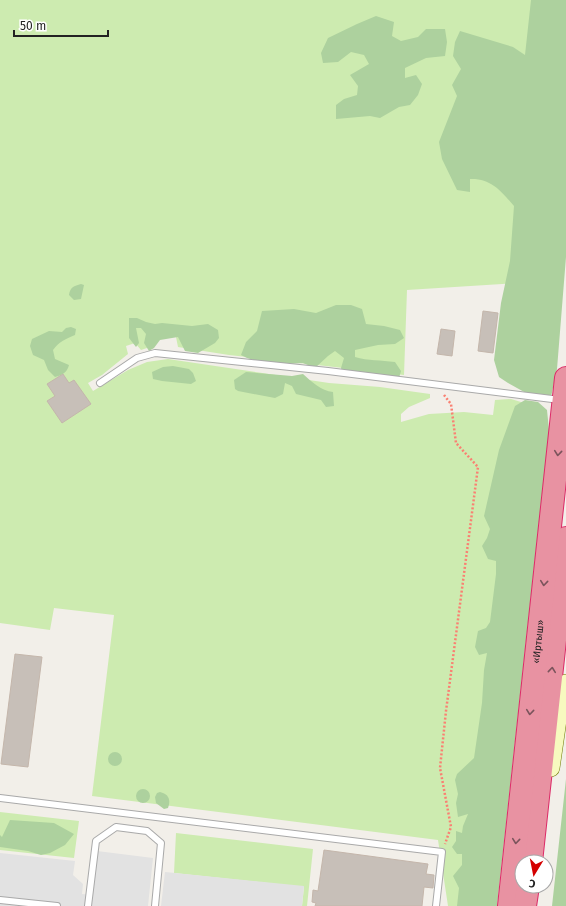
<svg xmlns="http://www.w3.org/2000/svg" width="566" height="906" font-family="'Fira Sans',sans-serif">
<rect width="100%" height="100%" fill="#f2efe9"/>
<path fill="#cdebb0" d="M0,0H566V198L517,283L407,290L404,375L229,355L178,347L176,337L157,336L153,346L141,350L135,343L126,346L128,354L102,375L88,383L93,391L128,370L147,362L168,359L329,383L380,387L430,394V398L409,407L401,414V422L429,414L464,412L493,415L495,400L511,399L531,405L491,906H448L438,840L92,796L114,615L54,608L50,630L0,623Z
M0,812L79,821L74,858L0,850Z
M176,833L313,849L307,906H302L304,887L174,873Z"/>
<path fill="#add19e" d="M531,0H566V257L557,369L551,397L526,393L508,383L499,377L494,360L501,303L510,261L514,206C502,192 491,178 470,179V192L457,190L442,159L439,142L457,96L452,85L461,69L453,56L455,42L460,31L513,47L525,55Z
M376,16L394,22L392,36L401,41L418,37L426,29H445L447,42L445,56L426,58L405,68V78L416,75L422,84L418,95L410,105L399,107L380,118L370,116L336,119V105L344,99L357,95L358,86L350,75L369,64L364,55L351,52L338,62L323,63L321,53L328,38L357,24Z
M81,284L84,285L81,299L74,300L69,295C70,287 74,286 81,284Z
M336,305H351L362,309L366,324L384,326L400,330L404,338L395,344L378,345L355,350V357C368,361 381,360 395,362L401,371L399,378L342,371L341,368L344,358L335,351L328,356L315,368L303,363L286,364L264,363L247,358L241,355L246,342L257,331L262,311L294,309L316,313Z
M129,318H137L146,322L155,324L162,323L192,326L208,324L218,330L219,338L215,343L198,353L185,351L178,337L160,340L154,348L149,351L144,343L146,334L141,328H136L139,343L136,347L129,338Z
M71,327L76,329L75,335C65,339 59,342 53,350L55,359L69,365C67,373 62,375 55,377L48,370L44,360L33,355L30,346L32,339L49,331L62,332L66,328Z
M173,366L189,369L193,373L196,381L191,384L162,381L153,379L152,372L163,367Z
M246,372L292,376L303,374C311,381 321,391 333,392L334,406L326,407L321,400L296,394L292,386L285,383L283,394L275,398L238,391L235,389L234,380Z
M525,400L538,402L547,410L549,430L497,906H457L459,888L453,876L462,865V854H457L452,847L456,841V831L462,833L463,826L468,814L458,817L456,803L458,794L455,780L457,774L474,758L482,703L484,670L487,653L479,655L475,647L478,631L486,628L490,622L496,574V561L488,559L482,546L487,538L490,529L484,516L499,450L515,406Z
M108 759a7 7 0 1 1 14 0a7 7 0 1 1-14 0Z
M566,779V906H552Z
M136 796a7 7 0 1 1 14 0a7 7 0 1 1-14 0Z
M160,792C169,794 171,800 168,808L164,809L156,803L155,797L157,793Z
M10,820L54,823L74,834L65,845L50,853L41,855L28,851L0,847V835L2,837Z"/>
<path fill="#e2e2e2" d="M97,851L153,858L148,906H0V853L75,861L73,875L83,884L82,894L92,895Z
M165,872L304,886L302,906H161Z"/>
<path fill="#c7bfb8" stroke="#c4b6ab" d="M483,311L498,313L493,353L478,351Z
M441,329L455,331L452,356L437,354Z
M63,374L69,383L74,380L91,404L62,423L47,401L55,396L47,384Z
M15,654L42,657L28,767L1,764Z
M324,850L428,864L426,874L434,875L433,888L424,887L422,906H315L316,903L312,902L313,890L318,891Z"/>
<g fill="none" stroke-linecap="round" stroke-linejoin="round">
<g stroke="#a9a9a9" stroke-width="8">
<path id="lane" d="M100,383L137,358L155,353L328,371L560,400
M0,798L442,852L436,906
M0,900L57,906
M88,906L96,841L116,827L147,831L161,843L155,906"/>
</g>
<g stroke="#707d05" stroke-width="18">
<path id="secondary" d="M551,768L560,706L566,683"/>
</g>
<g stroke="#dc2a67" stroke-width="24">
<g id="highway">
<path d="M531,862L566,538"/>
<path id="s1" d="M509,906L566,378"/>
<path d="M525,906L528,886"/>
</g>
</g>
<path stroke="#fa8072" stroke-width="2.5" stroke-dasharray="2 2" stroke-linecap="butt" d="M444,395L451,404L456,443L478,467L446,711L440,768L451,827L445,844"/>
<use href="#lane" stroke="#fff" stroke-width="6"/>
<use href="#secondary" stroke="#f7fabf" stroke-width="17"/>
<use href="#highway" stroke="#e892a2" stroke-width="22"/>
</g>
<defs><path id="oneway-chevron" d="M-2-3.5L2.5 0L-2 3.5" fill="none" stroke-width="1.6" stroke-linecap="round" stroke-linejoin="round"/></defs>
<g stroke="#7b545c">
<use href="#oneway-chevron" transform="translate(558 453) rotate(96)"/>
<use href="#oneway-chevron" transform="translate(544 583) rotate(96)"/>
<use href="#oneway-chevron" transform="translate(552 670) rotate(-84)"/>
<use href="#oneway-chevron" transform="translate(530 712) rotate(96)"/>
<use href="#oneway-chevron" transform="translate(516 841) rotate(96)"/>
</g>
<g text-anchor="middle" stroke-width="3" stroke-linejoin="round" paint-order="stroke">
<g font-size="10" fill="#222" stroke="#fff">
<text dy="4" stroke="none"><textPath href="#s1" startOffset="266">«Иртыш»</textPath></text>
</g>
</g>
<g transform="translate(534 874) rotate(190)"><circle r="19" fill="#ffffff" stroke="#a7a7a7"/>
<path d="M0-3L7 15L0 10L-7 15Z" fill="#d40000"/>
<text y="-6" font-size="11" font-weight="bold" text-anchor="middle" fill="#222222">С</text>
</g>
<path d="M14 30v6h94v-6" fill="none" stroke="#222222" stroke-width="2"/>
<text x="20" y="30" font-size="12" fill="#222222" stroke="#ffffff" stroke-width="3" paint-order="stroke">50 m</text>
</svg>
